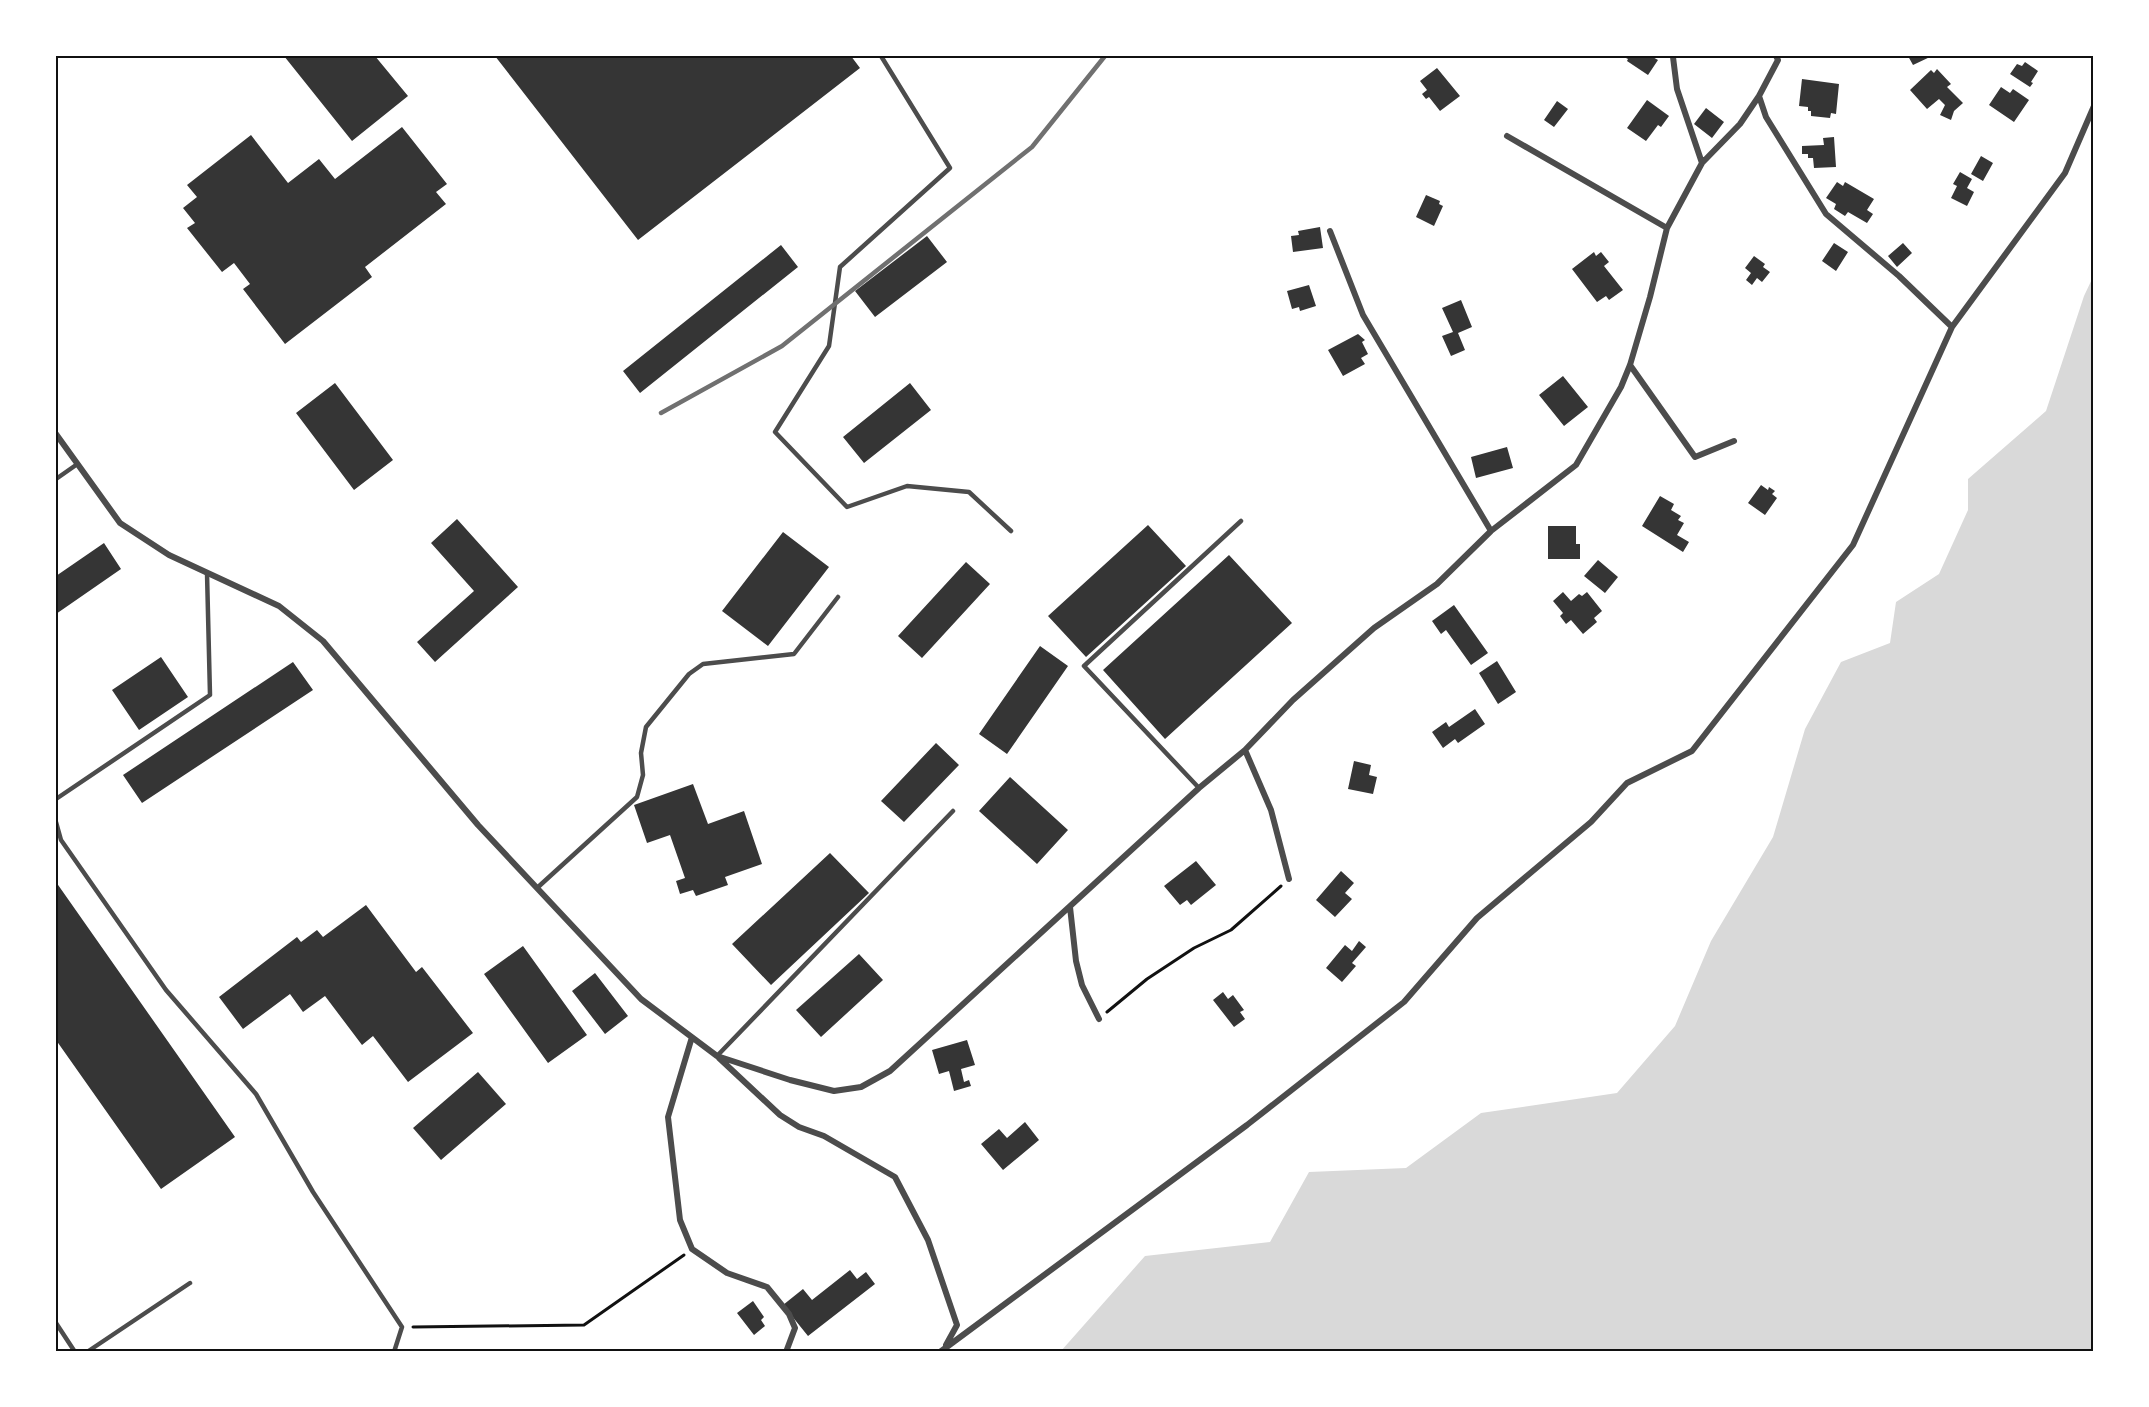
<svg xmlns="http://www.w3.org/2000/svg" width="2149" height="1407" font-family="Raleway,sans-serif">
<rect width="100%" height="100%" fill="#fff"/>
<path fill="#d9d9d9" d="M2093,277V1351H1061L1145,1256L1270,1242L1309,1172L1406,1168L1481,1113L1617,1093L1675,1026L1711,941L1773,837L1805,729L1841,662L1890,643L1896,602L1939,574L1968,510V479L2046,411L2084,296Z"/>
<path fill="#353535" d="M284,56H375L408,96L352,141Z
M495,56H851L860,68L638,240Z
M1622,56H1651L1658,60L1648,75L1627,61L1628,59Z
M1908,56H1932L1913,65Z
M2025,62L2038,71L2031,82L2033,83L2030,87L2010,74L2017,64L2022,66Z
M1437,68L1460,96L1440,111L1429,97L1426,99L1422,94L1427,90L1420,81Z
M1937,69L1951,84L1947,87L1963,103L1954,111L1951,120L1940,115L1945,105L1939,99L1927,109L1910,90L1931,70L1934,73Z
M1802,79L1839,84L1836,114L1831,113L1830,118L1811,116V111H1808V107L1799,106Z
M2001,87L2010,93L2013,89L2029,100L2014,122L1989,105Z
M1647,100L1669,116L1661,127L1658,125L1646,141L1627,128Z
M1557,101L1568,109L1554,127L1544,120Z
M1706,108L1724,122L1712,138L1694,124Z
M402,127L447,184L436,192L446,204L365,267L372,277L285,344L243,289L250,284L234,263L222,272L187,228L195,223L183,208L197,197L187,185L251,135L288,183L319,159L335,179Z
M1834,137L1836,167L1814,168L1813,158H1808V154H1802V146L1824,145L1823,138Z
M1981,156L1993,163L1983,181L1971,174Z
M1960,172L1972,179L1967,188L1974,192L1967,206L1951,198L1957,186L1953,184Z
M1837,182L1843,186L1845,182L1874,199L1867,210L1873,214L1867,223L1848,212L1845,216L1834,209L1836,204L1826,198Z
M1426,195L1440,201L1439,204L1443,206L1434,226L1416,217Z
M1320,227L1323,248L1293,252L1291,236L1299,235L1298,231Z
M927,236L947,262L875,317L855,291Z
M1834,243L1848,252L1836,271L1822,261Z
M1903,243L1912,253L1897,267L1888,256Z
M781,245L798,267L640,393L623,371Z
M1594,252L1596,256L1601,252L1609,262L1604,266L1623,290L1609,300L1606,296L1597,302L1572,269Z
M1754,256L1765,264L1763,267L1770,272L1762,282L1757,278L1752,285L1746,280L1751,273L1745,268Z
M1309,285L1316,306L1300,311L1299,307L1292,309L1287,291Z
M1461,300L1472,327L1458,333L1465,350L1451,356L1442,336L1453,332L1442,308Z
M1358,334L1365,340L1362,342L1368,354L1361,358L1365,364L1343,376L1328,350Z
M1563,376L1588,407L1564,426L1539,395Z
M335,383L393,460L354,490L296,413Z
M910,383L931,410L864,463L843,437Z
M1507,447L1513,468L1476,478L1471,457Z
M1761,485L1768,490L1769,487L1775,491L1772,494L1777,498L1765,515L1748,503Z
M1660,496L1674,504L1671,510L1681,516L1678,520L1684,523L1677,535L1689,542L1683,552L1642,526Z
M457,519L518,587L435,662L417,642L474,591L431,543Z
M1148,525L1186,566L1086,657L1048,616Z
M1548,526H1576V544H1580V559H1548Z
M783,532L829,567L768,646L722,611Z
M104,543L121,569L56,614V576Z
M1229,555L1292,623L1165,739L1103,670Z
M1598,560L1618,577L1605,593L1584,576Z
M966,562L990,584L922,658L898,636Z
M1563,592L1571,601L1579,594L1582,596L1587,592L1602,611L1594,618L1597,622L1583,634L1571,620L1566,624L1560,616L1563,613L1553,601Z
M1454,605L1488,653L1471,665L1446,630L1441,634L1432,621Z
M1040,646L1068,666L1007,754L979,734Z
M161,657L188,697L139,730L112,690Z
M1497,661L1516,692L1498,704L1479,673Z
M293,662L313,690L142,803L123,775Z
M1475,709L1485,724L1458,743L1455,739L1443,748L1432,732L1446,722L1449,727Z
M936,743L959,765L904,822L881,801Z
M1354,761L1371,765L1369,775L1377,777L1373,794L1348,789Z
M1010,777L1068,830L1037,864L979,811Z
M693,784L708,824L744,811L762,864L725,877L728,885L696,896L693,890L680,894L676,881L685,878L670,835L647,843L634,805Z
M830,853L869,893L771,985L732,944Z
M1196,861L1216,885L1191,905L1187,900L1180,905L1164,886Z
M1341,871L1354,883L1345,893L1352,899L1335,917L1316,900Z
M56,882L235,1137L161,1189L56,1040Z
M366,905L416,972L422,967L473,1033L408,1082L373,1036L362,1045L325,996L303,1012L290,994L243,1029L219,997L297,937L301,942L317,930L323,937Z
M1359,941L1366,947L1352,963L1356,966L1342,982L1326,968L1345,945L1352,951Z
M523,946L587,1035L548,1063L484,974Z
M859,954L883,980L821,1037L796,1010Z
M595,973L628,1016L605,1034L572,991Z
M1223,992L1228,999L1233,995L1244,1010L1240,1012L1245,1019L1234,1027L1213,1000Z
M967,1040L975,1065L961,1069L964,1082L969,1080L971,1086L954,1091L949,1071L939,1074L932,1050Z
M478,1072L506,1104L441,1160L413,1128Z
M1025,1122L1039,1140L1003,1170L981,1144L999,1129L1007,1138Z
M850,1270L857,1279L866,1272L875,1284L808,1336L783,1305L803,1289L812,1300Z
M753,1301L764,1317L761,1320L765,1326L754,1335L737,1313Z"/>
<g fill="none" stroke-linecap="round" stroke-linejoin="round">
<path stroke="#111" stroke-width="3" d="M1107,1012L1147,979L1194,948L1231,930L1281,886
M413,1327L584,1325L684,1255"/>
<path stroke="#4c4c4c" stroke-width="4.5" d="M881,56L950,168L840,267L829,346L775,432L847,507L907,486L969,492L1011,531
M56,479L76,465
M1199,788L1084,666L1241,521
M56,799L210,695L207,573
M56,822L61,840L166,990L256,1094L313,1192L402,1327L394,1352
M537,888L637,797L643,775L641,753L646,727L689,674L703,664L794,654L838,597
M717,1056L953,811
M56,1323L75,1352
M87,1352L190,1283"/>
<path stroke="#4c4c4c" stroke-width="6" d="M1776,56L1778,60L1759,96L1766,117L1826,214L1899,276L1952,327
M1673,57L1677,89L1702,163
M1507,136L1667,228
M1330,231L1363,315L1491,531
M1630,365L1695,457L1734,441
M56,434L120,523L169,555L279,606L323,641L478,825L641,999L717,1056L790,1080L834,1091L861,1087L890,1071L1199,788L1245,750L1293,700L1374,628L1437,584L1491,531L1576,465L1621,387L1630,365L1650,297L1667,228L1702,163L1740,124L1759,96
M1245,750L1271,810L1289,879
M1070,907L1076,961L1082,985L1099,1019
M692,1037L668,1117L680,1220L692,1249L727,1273L767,1287L789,1314L795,1328L786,1352
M719,1058L780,1115L799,1127L824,1136L895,1177L928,1240L957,1325L946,1345
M940,1352L1247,1125L1404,1002L1477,918L1591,822L1627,783L1692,751L1853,545L1952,327L2065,173L2094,106"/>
<path stroke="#707070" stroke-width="4.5" d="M661,413L782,346L1032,147L1105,56"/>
</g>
<rect width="2149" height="1407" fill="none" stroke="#ffffff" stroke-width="114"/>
<rect x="57" y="57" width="2035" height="1293" fill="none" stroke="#111" stroke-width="2"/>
</svg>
